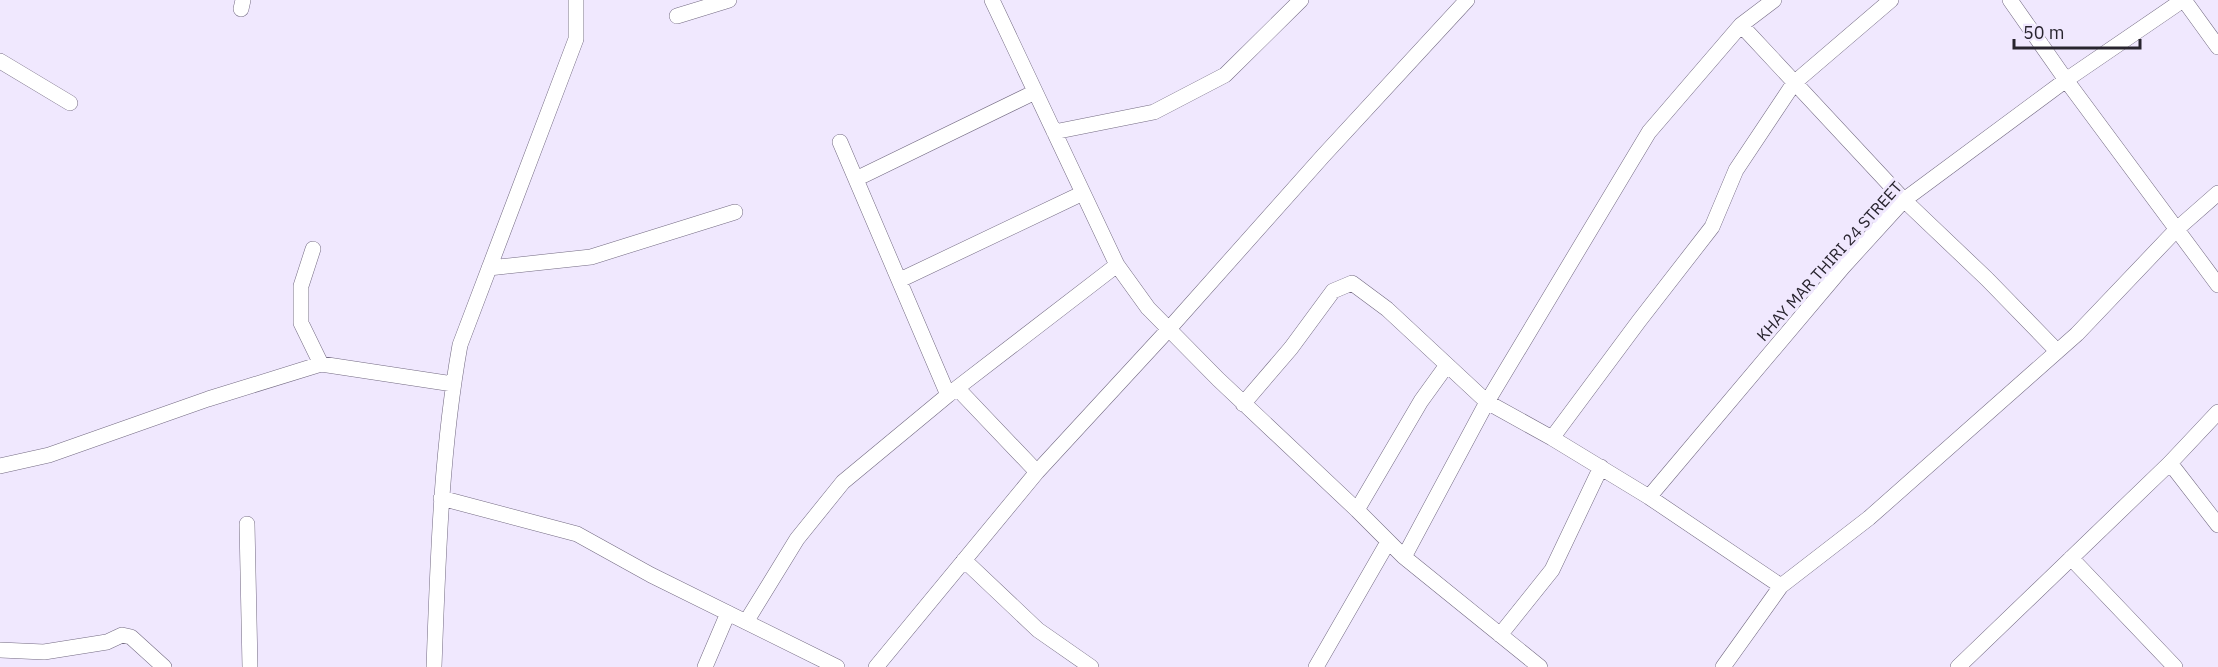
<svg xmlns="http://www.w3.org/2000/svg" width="2218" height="667" font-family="'IBM Plex Sans',sans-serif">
<rect width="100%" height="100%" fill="#f0e8fe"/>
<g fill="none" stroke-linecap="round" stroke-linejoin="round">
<g stroke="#736a82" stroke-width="16">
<path id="street" d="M992,0L1117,265L1148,308L1218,379L1357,510L1404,557L1540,667
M2010,0L2066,80L2218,285
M2184,0L2218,47
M241,9L243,0
M677,16L729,0
M1741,25L1904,200L1987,279L2057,351
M0,61L70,103
M1054,132L1154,112L1225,75L1301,0
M840,142L948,395
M856,179L1035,92
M313,249L301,286V323L321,364
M489,268L591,257L735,212
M900,280L1083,193
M957,388L1037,472
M1243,404L1291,348L1333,291L1352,283L1387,309L1487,402L1552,438L1649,497L1781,586
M1552,438L1639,321L1712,227L1736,170L1794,83L1891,0
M2170,463L2218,525
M0,466L49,455L208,399L321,364L453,384
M1649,497L1843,267L1904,200L2066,80L2183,0
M441,498L577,534L651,575L837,667
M1357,510L1421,401L1447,365
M247,524L250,667
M1404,557L1487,402L1649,132L1741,25L1774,0
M2071,558L2175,667
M964,560L1038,630L1091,667
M746,622L797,539L843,482L948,395L1117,265
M1500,635L1552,570L1601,467
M0,650L44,652L107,642L122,635L131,637L164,667
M434,667C438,559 441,451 460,345L576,39V0
M705,667L728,613
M876,667L1037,472L1168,330L1323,156L1467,0
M1316,667L1388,542
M1723,667L1781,586L1869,518L2077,334L2177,229L2218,193
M1958,667L2170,463L2218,412"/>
</g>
<use href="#street" stroke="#fff" stroke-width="15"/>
</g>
<g text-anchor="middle" stroke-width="6" stroke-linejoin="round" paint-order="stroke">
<g font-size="16" fill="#28242e" stroke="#f0e8fe">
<text transform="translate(1829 261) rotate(-48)" y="6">KHAY MAR THIRI 24 STREET</text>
</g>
</g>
<path d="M2014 39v9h126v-9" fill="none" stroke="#28242e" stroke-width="3"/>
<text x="2023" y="39" font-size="18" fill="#28242e" stroke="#f0e8fe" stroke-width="4.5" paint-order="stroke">50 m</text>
</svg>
